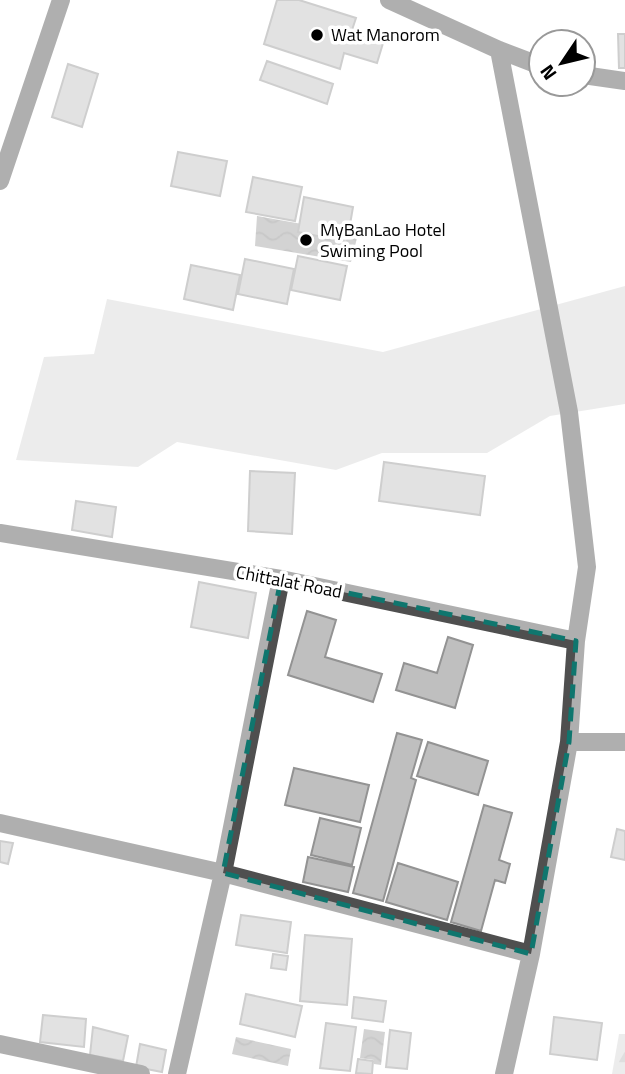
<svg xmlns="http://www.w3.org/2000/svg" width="625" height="1074" font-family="'Titillium Web',sans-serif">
<defs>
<pattern id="forest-firs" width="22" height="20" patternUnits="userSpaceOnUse" patternTransform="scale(1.75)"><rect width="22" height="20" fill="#d6d6d6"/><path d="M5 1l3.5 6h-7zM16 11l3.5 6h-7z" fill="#b6b6b6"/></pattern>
<pattern id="water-waves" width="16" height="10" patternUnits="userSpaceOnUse" patternTransform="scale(1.75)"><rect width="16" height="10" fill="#9d9d9d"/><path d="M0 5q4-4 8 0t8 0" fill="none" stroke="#858585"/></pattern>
</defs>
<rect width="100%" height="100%" fill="#fff"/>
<path fill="#d6d6d6" d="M625,286V404L550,416L487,453H382L336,470L177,442L138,467L16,460L44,357L94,354L107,299L383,352Z"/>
<path fill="url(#forest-firs)" d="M619,1034H625V1074H612Z"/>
<path fill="url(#water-waves)" d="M257,216L358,234L351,262L255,246Z
M364,1029L385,1032L381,1065L374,1064V1060L360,1058Z
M236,1037L291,1049L288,1066L232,1054Z"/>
<path fill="#bfbfbf" stroke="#939393" stroke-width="2" d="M277,0H299L356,18L352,30L384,40L377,63L344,53L340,69L264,44Z
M618,34H625V68H619Z
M267,61L333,84L327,104L260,80Z
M68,64L98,74L82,127L52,117Z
M178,152L227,161L220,196L171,186Z
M253,177L302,187L295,221L246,212Z
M304,197L353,207L347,242L298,232Z
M298,256L347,266L340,300L291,290Z
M245,259L294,269L287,304L238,294Z
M191,265L240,275L233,310L184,299Z
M384,462L485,476L480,515L379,501Z
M250,471L295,473L292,534L248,531Z
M76,501L116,507L112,537L72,530Z
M199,582L256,593L248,638L191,627Z
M307,611L336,620L325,657L382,674L373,702L288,675Z
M448,637L473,645L455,708L396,690L404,663L437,673Z
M397,733L422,740L411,778L416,780L383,901L353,893Z
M428,742L488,761L478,795L417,776Z
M294,768L369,785L360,822L285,805Z
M484,805L512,813L499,860L510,864L505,883L495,880L481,931L451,922Z
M320,818L361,828L352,865L311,855Z
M617,829L625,831V860L611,857Z
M0,841L13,843L8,864L0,862Z
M308,857L354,867L348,892L303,882Z
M398,863L458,882L447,920L386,902Z
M241,915L291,922L287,953L236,945Z
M305,935L352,939L347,1005L300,1001Z
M273,954L288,956L286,970L271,968Z
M246,994L302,1006L295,1037L240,1024Z
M354,997L386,1001L383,1022L352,1018Z
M43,1015L86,1019L84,1047L40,1042Z
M554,1017L602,1023L597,1060L550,1054Z
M326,1023L356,1027L350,1071L320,1068Z
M93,1027L128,1036L123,1061L90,1055Z
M390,1030L411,1033L407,1069L386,1067Z
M140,1044L166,1050L162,1072L136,1067Z
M358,1059L373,1061L372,1074L356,1073Z"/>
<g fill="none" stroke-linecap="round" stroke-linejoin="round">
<path stroke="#4f4f4f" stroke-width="18" d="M389,0L499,50L541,66
M499,50L569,412L587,567L576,641L569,742L531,954L504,1074
M583,75L625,81
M0,181L61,0
M0,533L281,579L576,641
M569,742H625
M0,823L223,873L531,954
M0,1044L141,1074
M177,1074L223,873L281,579"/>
</g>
<path d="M0 0H625V1074H0ZM281,579L576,641L569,742L531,954L223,873Z" fill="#fff" fill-opacity=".55" fill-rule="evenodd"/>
<path fill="none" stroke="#0f766e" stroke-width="5" stroke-dasharray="14 9" stroke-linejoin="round" d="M281,579L576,641L569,742L531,954L223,873Z"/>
<g fill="#000" stroke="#fff" stroke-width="2.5">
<circle cx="317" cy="35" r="7"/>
<circle cx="306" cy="240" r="7"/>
</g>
<g text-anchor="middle" stroke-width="7" stroke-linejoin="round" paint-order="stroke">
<g font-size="18" fill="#000" stroke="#fff" text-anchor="start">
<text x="331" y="41">Wat Manorom</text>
<text x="320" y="236">MyBanLao Hotel<tspan x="320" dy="21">Swiming Pool</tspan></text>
</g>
<g font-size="18" fill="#000" stroke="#fff">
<text transform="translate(289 582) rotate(11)" y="6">Chittalat Road</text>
</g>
</g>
<g transform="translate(562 63) rotate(235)"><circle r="33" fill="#ffffff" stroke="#999999" stroke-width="2"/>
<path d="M0-5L12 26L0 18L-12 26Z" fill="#000000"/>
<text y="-10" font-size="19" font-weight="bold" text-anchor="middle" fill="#000000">N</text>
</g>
</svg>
